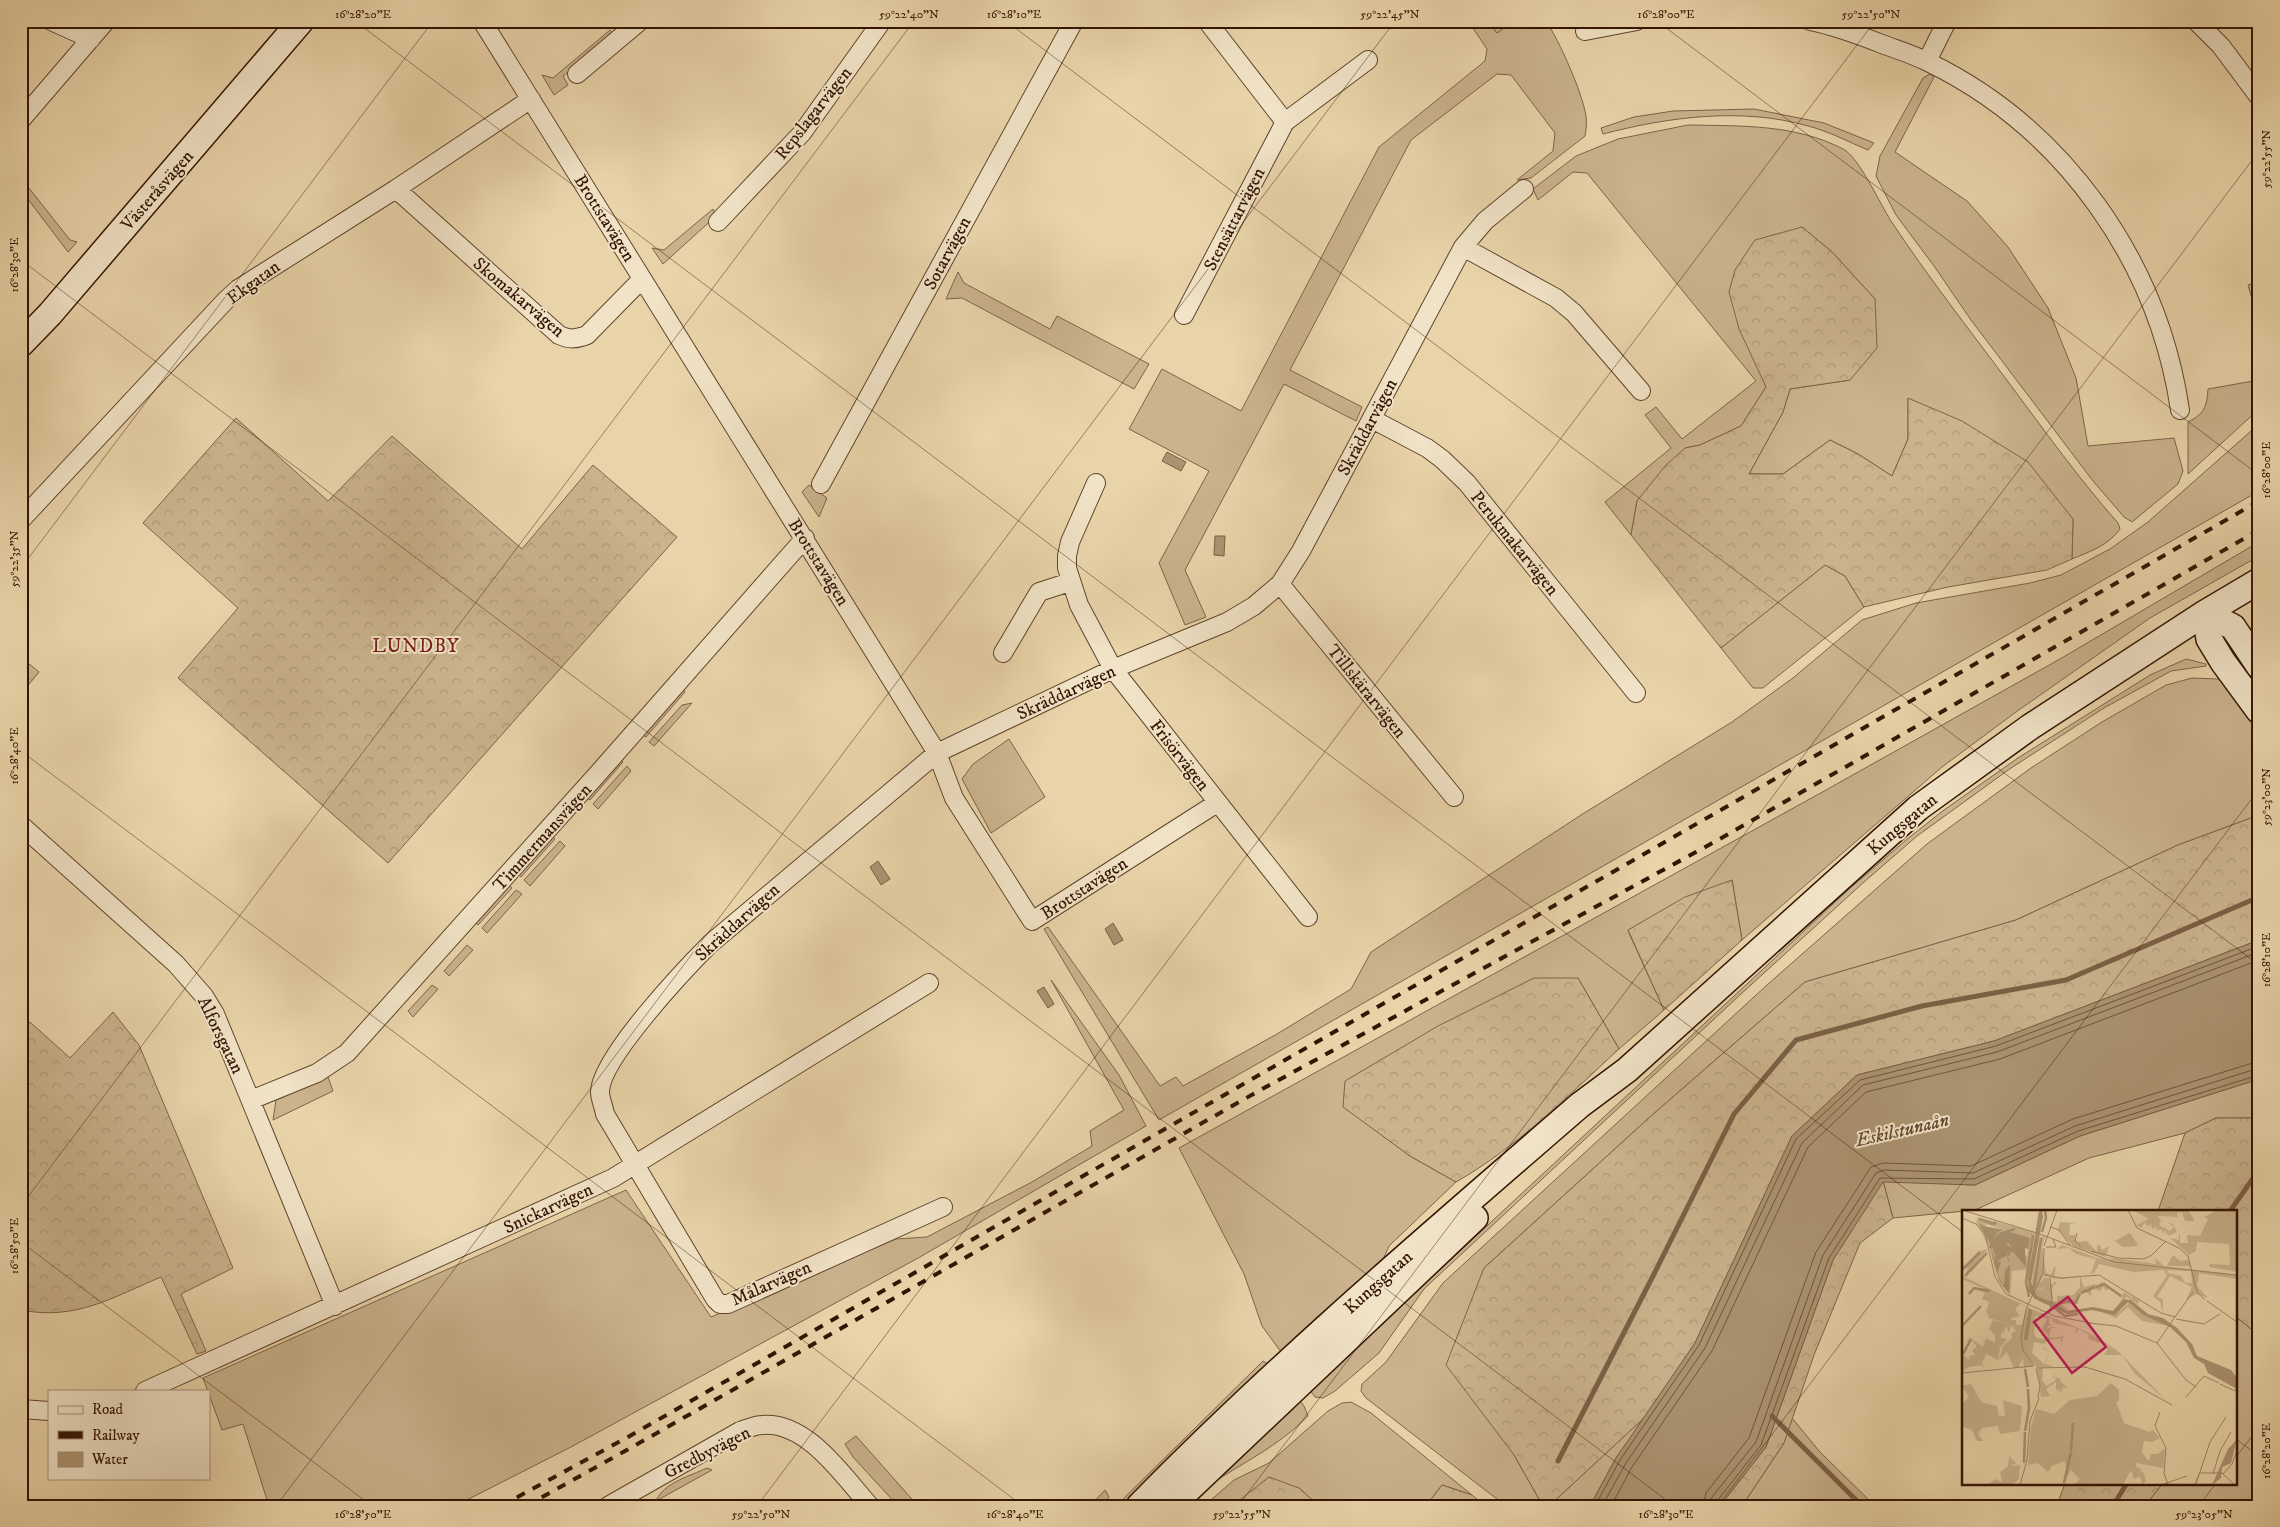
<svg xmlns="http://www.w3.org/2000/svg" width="2280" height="1527" font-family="'IM FELL DW Pica',serif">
<defs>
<pattern id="forest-crowns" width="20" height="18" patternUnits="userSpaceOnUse" patternTransform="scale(1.25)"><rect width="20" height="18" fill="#cab38d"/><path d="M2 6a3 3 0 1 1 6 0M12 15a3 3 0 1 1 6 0" fill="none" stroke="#ae9978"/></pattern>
</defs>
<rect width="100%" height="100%" fill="#e9d4a9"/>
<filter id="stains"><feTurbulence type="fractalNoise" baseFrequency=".004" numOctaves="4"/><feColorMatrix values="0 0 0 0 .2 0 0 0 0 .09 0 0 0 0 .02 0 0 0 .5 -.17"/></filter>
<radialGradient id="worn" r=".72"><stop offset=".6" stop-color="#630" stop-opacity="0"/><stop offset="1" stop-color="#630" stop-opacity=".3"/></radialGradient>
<path fill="#cab38d" stroke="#7e6448" d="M1468,21H1488L1497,33L1513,21H1546C1560,42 1582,92 1586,116C1587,123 1586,130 1585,136L1531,178L1517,180L1553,151L1555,133L1511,75L1497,74L1411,140L1290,370L1362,407L1356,421L1284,384L1185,570L1206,617L1185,625L1159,563L1209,471L1129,429L1162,369L1241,411L1379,147L1485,61L1487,49Z
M610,30L614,35L563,76L568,85L554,95L542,75L553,78Z
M1930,74L1934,77L1895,152L1967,201L2008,247L2048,308L2076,378L2088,446L2174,438L2183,471L2178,484L2132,522L2124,517L2093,481L1971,320L1934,266L1896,215L1876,176L1880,156L1923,78Z
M1754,109L1824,123L1874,143L1868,150C1849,142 1828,131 1808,126C1742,107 1668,117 1603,134L1601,128L1634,117L1673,111Z
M1688,125C1741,126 1795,124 1843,149C1859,157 1880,204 1891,221C1928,277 1969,329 2009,383C2044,430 2079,479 2118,523L2120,529C2109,545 2089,552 2072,559L2073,519L1908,399V439L1892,476L1858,454L1830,440L1783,474H1749L1783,412L1790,389L1850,380L1875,299L1832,252L1802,227L1754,359L1766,387L1741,426L1700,445L1685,448L1637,501L1631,535L1605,502L1671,448L1645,415L1656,407L1682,439L1756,381L1587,173L1573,172L1538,200L1533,189L1576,156L1618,139Z
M21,178L70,240L77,242L68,252L21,190Z
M713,209L716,216L663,264L652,248L664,250Z
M958,272L964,283L1050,329L1057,316L1149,364L1134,389L962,298L946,299Z
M2259,281V324L2248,285Z
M2259,380V409L2188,474V422C2204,414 2207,407 2208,389Z
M2259,424V491L1159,1120L1044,929L1048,927L1160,1086L1176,1077L1183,1086L1277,1034L1351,989L1371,952L1581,815L1732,722L1793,678L1862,620L1916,603L2030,583L2061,575L2110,549L2148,522Z
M809,485L827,498L819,517L802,492Z
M2259,542V556L2150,618L2016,712L1942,767L1742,940L1732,880L1628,931L1664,1010L1619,1049L1578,978L1344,1107L1410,1156L1456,1182L1389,1246L1377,1273L1284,1356L1262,1326L1244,1274L1179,1148L1826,790L2060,659Z
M1825,565L1845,576L1864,607L1763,688H1753L1721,648Z
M2186,659L2206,664V666L2171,671L2104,708L2011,768L1917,836L1864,882L1741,994L1424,1289L1379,1353L1335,1391L1323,1398L1315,1397L1309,1389L1390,1309L1404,1303L1848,890L1906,840L1944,810L2018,758L2150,675Z
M2192,678L2219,679L2259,728V815L2178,845L2016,920L1805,982L1651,1116L1484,1268L1514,1455L1543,1506H1506L1366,1398L1361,1391L1362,1384L1386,1362L1443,1283L1767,985L1927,844L2031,768L2102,722L2166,685Z
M683,689L685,692L646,737L643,735Z
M692,703L654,746L649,742L682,705Z
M1009,739L1045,797L991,833L962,779L973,764Z
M620,760L623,762L590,800L586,797Z
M627,766L631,771L598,809L593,804Z
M552,836L555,839L521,877L518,874Z
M560,841L565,846L530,886L524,880Z
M508,885L512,888L478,925L475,922Z
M516,890L522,894L487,933L482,928Z
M467,945L473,950L449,976L444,971Z
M1051,980L1119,1075L1146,1126L920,1257L571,1447L455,1506H269L243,1424L222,1430L203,1378L626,1190L711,1317L896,1239L927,1237L1032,1182L1092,1146L1090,1131L1124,1110Z
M432,985L438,989L413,1017L408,1011Z
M328,1077L333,1091L273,1120L276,1100Z
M2259,1079V1118H2216L2185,1133L2089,1158L1975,1210L1893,1218L1883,1181L1975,1185L2080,1136Z
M2236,1317L2255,1332L2259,1327V1506H2145L2163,1483H2236Z
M1263,1361L1268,1364L1127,1506H1116Z
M1296,1396L1304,1406L1308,1416C1279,1446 1242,1463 1208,1486Z
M1351,1402L1371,1413L1472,1495L1442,1485L1426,1506H1319L1299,1488L1241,1499L1240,1506H1204L1234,1480L1269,1463L1328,1411L1342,1403Z
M1644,1418L1616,1458L1590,1506H1549Z
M1792,1418L1820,1452L1875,1506H1742L1784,1443Z
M856,1436L918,1506H898L853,1457L845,1444Z
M707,1468L712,1470L656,1501C663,1483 690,1476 707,1468Z
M1105,1490L1109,1497L1102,1506H1090Z"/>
<path fill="url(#forest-crowns)" stroke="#7e6448" d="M1488,21H1513L1497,33Z
M1802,227L1832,252L1875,299L1877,348L1850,380L1790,389L1783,412L1749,474H1783L1830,440L1858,454L1892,476L1908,439V398L1962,421L2028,462L2073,519L2072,559L2047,570L1948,587L1864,607L1845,576L1825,565L1721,648L1631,535L1637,501L1665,466L1685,448L1700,445L1741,426L1766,387L1739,329L1729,292L1735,270L1755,240Z
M236,418L328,501L392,436L522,549L593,465L677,537L388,863L178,678L238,608L143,523Z
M28,663L39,672L25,689L21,686V671Z
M2259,815V940L1994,1041L1857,1075L1792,1136L1695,1343L1644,1418L1549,1506H1543L1514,1455L1446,1365L1484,1268L1651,1116L1805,982L2016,920L2178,845Z
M1732,880L1742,940L1664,1010L1628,930L1685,897Z
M1534,978H1578L1619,1049C1568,1096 1516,1148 1456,1182L1410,1156L1343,1107L1345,1081L1438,1026Z
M113,1012L139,1045L233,1268L181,1294L206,1351L197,1354L161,1277C113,1297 76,1321 21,1310V1031L30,1022L70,1058Z
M2216,1118H2259V1327L2255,1332L2236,1317V1211H2158L2185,1133Z
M1883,1181L1893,1218L1860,1243L1814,1355L1784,1443L1742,1506H1720L1766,1447L1833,1260Z
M1269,1477L1299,1488L1319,1506H1240L1241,1499Z
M2065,1483H2163L2145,1506H2050L2058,1503Z
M1442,1485L1472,1495L1485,1506H1426Z"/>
<path fill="#ab9371" stroke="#7b6045" d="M1167,452L1186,462L1181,471L1162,461Z
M1215,536H1225L1224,556L1214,555Z
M878,861L890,879L881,885L870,867Z
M1113,923L1123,940L1114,945L1105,929Z
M2259,940V1079L2080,1136L1975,1185L1883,1182L1833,1260L1766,1447L1720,1506H1590L1616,1458L1695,1343L1792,1136L1857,1075L1994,1041Z
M1044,987L1054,1004L1048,1008L1037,991Z"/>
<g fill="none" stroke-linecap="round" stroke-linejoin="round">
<path stroke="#6f543a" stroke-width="1" d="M1595,1506L1620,1460L1699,1345L1796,1139L1860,1080L1996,1046L2259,946
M1602,1506L1626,1463L1705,1348L1802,1143L1863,1085L1997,1052L2259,952
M1611,1506L1632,1467L1712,1351L1808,1147L1866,1092L2000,1059L2259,960
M1703,1506L1706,1493L1749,1438L1816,1252L1871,1167L1883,1163L1971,1166L2073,1119L2259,1061
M1710,1506L1712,1497L1756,1442L1823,1255L1876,1173L1884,1170L1973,1173L2075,1126L2259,1068
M1716,1506L1717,1501L1761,1445L1829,1258L1880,1178L1974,1179L2078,1131L2259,1075"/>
<path stroke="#7b6045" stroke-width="5" d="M2230,1211L2259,1170
M1772,1416L1862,1506
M1558,1461L1653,1276L1734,1114L1796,1040L1922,1006L2066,980L2259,897
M2113,1506L2127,1483"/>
<g stroke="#60442c" stroke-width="20">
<path id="street" d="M51,21L91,39
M482,21L937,753L954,798L1032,921L1217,803
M1207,21L1285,122
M1810,21C1835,26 1859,35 1882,44C1898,50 1914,55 1928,62C2064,128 2158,261 2180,410
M2196,21L2221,46L2259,97
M1585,31L1637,21
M1927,61L1947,21
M577,74L640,21
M21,120L106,21
M396,189L559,335C570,340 576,339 587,335L642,279
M718,222L802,133L882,21
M1463,247L1556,298L1574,313L1641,391
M1184,315L1285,122L1368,60
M1372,419L1427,448L1442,459L1467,483L1636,693
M1096,483L1070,542L1067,556V568L1079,605L1113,669L1308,917
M821,484L1074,21
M21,520L226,300L238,289L396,189L531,99
M1280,584L1454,797
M1003,653L1039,592L1070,582
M21,825L176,964L204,996L215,1014L335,1306
M251,1100L317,1073L347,1053L602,769L805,538
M943,1207L728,1304H720L715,1299L605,1114C604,1107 600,1099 600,1092C600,1059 685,969 710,944L937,753L1113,669L1227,622L1254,606L1280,584L1301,551L1463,247L1485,221L1524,189
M145,1391L613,1178L929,983
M21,1409L49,1411
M608,1506L740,1431C747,1429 755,1425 762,1425C807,1421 843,1476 870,1506"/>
</g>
<g stroke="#331403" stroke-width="28">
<path id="secondary" d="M21,344L50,314L301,21
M2205,613L2209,639L2223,662L2259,711
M2205,613L2233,627L2259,666
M1139,1506C1278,1364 1430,1235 1580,1105L1627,1070L1918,808L2030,727L2205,613L2259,581
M1171,1506L1475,1218"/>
</g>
<use href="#street" stroke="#f1e3c7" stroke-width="18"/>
<use href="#secondary" stroke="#f1e3c7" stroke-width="25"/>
<path stroke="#331403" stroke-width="4" stroke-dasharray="9 9" stroke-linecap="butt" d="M501,1506L628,1437L773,1354L2259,501
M526,1506L634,1446L1255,1093L1718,840L2259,530"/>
</g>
<path fill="none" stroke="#331403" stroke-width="1" stroke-opacity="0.45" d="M355,21L1964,1233M1006,21L2259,965M1657,21L2259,475M21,260L1674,1506M21,568L433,21M21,751L1023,1506M21,1206L914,21M21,1242L372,1506M2236,1439L2259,1456M2236,1457L2259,1427M276,1506L1395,21M757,1506L1875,21M1238,1506L2259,151M1718,1506L2259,789M2199,1506L2216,1483"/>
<g text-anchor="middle" stroke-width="4" stroke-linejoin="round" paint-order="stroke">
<g font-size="18" fill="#331403" stroke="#f1e3c7">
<text transform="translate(813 113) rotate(-52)" y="6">Repslagarvägen</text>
<text transform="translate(157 190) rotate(-49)" y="6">Västeråsvägen</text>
<text transform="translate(605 218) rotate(58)" y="6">Brottstavägen</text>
<text transform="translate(1234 219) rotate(-63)" y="6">Stensättarvägen</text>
<text transform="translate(947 253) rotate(-62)" y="6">Sotarvägen</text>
<text transform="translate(253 282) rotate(-36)" y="6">Ekgatan</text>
<text transform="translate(519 297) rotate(40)" y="6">Skomakarvägen</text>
<text transform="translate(1367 427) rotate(-62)" y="6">Skräddarvägen</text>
<text transform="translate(1515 543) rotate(51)" y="6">Perukmakarvägen</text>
<text transform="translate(819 562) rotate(58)" y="6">Brottstavägen</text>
<text transform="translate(1367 691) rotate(51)" y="6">Tillskärarvägen</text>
<text transform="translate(1066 692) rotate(-25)" y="6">Skräddarvägen</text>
<text transform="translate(1180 755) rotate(52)" y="6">Frisörvägen</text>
<text transform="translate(1902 824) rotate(-40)" y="6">Kungsgatan</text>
<text transform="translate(542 837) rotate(-48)" y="6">Timmermansvägen</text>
<text transform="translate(1084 888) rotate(-33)" y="6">Brottstavägen</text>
<text transform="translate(737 922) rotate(-42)" y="6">Skräddarvägen</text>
<text transform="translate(221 1035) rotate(64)" y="6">Alforsgatan</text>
<text transform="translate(548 1208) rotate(-25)" y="6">Snickarvägen</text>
<text transform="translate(1378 1282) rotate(-42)" y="6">Kungsgatan</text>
<text transform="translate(771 1283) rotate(-24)" y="6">Målarvägen</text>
<text transform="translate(707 1452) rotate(-27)" y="6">Gredbyvägen</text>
</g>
<g font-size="19" letter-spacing="1" fill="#7a1f14" stroke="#f1e3c7">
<text x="416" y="652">LUNDBY</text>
</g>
<g font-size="19" font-style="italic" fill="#63472f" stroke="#f1e3c7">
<text transform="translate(1902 1129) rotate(-13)" y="7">Eskilstunaån</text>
</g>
</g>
<g transform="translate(1962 1210)">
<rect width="275" height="275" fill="#e9d4a9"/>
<path d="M255,0H275V62L247,57L248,54L268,55L267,34L235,32L234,41L227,45L208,28L217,30V24H218V33H226L225,25L238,26L246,9L242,7ZM16,7L73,22L66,69V59L50,61L48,86L36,70L28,40L14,12ZM23,14L30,16L43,20L37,22L30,32L26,22L31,19L26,21ZM41,28L58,32L66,40L65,47ZM188,8L199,11L197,15L202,18L205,15L203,18L208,21L212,17L205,12L211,14L215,22L206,26L207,22L204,25L203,20L201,24L200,19L196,21L197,17L194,21V16L190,19V14L188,18V13L185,17L183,12L179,18L175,15ZM83,26L80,37L84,63L89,65L92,57H94L92,66L82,65L81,50V66L78,74L83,67L88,69L89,67L103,68L117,66H118L122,78H121L118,79V66L102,69L89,68L87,72L92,76L91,72H95L90,79L91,91H95V86L112,85L116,80V82L111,86L113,91L97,92L106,100L105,101L85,90L87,85L82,89L79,82L82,76L78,80L76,77L73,82L70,76L76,38L79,27ZM100,35L135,48L275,65V69L237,63L235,76L246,88L234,84L224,90L230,77L208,66L195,87L201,89V103L198,92L191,86L205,66L202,60L171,62L137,54L132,63L119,64L129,63L134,49L114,44L107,38L95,39ZM206,60L229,61L230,73H223L219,66L205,63ZM0,66L64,96L58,94L53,99L58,106L49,108V110H54V115H60L65,97L123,121L143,132L157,142L203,189L173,164L160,145H142L147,136L126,129L127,125L117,119L113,124L114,118L92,113L88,107L87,113L91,116L87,115L85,119L89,117L95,118H89L87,128L104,126L100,128L101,137L98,128L84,131L82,138L88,142L83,154L91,156L88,157L81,158L80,171L85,176L94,170L91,167L93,164L90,163H93V165L92,166L97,174L95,171L94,167L99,169L101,165L98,171L105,177L110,175L103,178L100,177L101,179L100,181L95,184L101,179L95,183L100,179L94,181L99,177L94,180V172L84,179L88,186L79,187L75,159L85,156L75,157L65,147L71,156L62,158L61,148L56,158H52L45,142L37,150L41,136L50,128L49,124L54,120L49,115L27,108L24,101L27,92L20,89L23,83L13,79L7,84L13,78L25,80L0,69ZM74,106L85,109L80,119L86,125L83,129L75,128L72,124ZM72,132L83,134L81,139L88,142L82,154L70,143ZM39,121V128L45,129L38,138L36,150L13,138L15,136L9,130L5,140L1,144L11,154L20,153L22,158L19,155L7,157L0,162V143L8,129L0,135L8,128L21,137L24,128L33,133V125ZM90,239L103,242L109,259L102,274L105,262L103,251L90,256L81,243Z" fill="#cab38d" fill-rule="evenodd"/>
<path d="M171,0H226L233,11H223L220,2L215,3L216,7L196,6L199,11L189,10ZM98,12L114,13L108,14L107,25H113L115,32L125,31L135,42V37L137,34L140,40L147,36L144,47L194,54L193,48L202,56L152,50L111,36L96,19ZM168,23L176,35L174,36L161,37L153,31ZM77,24L70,76L79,80L82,89L88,85L85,90L75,86L69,77ZM26,39L12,56L3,65L6,58L0,60V54L4,56L18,41ZM211,45L218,51L226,50L229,56H205ZM139,72L160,85L162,82L171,88L170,86L177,91L176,94L165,87L161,89L147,78L144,81L141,76L139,81L129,78V86L123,81L117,85L116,94L97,93L113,90L111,86L116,79L133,74L136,77ZM167,93L181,105L201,111L207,116L180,111L166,97L154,108L139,102L156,103ZM31,110L49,115L47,123L44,115L42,122L33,125L27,119ZM13,138L24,144L20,153L11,155L7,151V146L14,145L10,141ZM149,173L157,180V191L154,192L162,213L188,222L190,219L198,228L190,232L182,231L180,243L186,250L202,252L201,258L174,253V257L180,259L177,261L181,262L184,271L180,275L178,266L172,269L169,260L161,275H112L118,269L105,256L103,242L90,239L81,243L90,256L86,262L76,253L66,255L69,217L74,199L92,204L108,190L135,186ZM9,174L19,192L35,196L37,206H43L41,190L60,196L58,221L38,224L36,216L20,218L16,224L21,231H15L10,220L1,217L0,194L7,187L0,176ZM47,246L54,253L49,256L58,255L57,269L50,275H25L33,269L40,272L38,262L46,256Z" fill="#cab38d"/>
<path d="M203,238L202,252H187L189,244H196Z" fill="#cab38d"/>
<path d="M77,0H80L81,7L69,72L75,86L93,93L105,101L131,97L151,101L161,89L169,90L186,104L201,108L215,118L230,134L235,146L269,160L275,168V179L246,163L242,154L232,148L224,132L208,117L181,105L166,92L153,105L130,100L105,104L73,89L67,82L66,69ZM16,12L21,16L43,20L36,22L29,35ZM48,22L68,28L66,39L63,38L64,57L50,41L46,47L48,52L46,50L45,46L49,37L47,33H44L49,38L44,46L35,51L39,52L35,63L40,73L46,81L42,76L43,61L48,54L47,83L45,81L39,73L37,68L31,50L29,38L33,52V46L39,42L33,45L30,36L38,24ZM275,229L269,253L260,257L259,268L250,275L266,239Z" fill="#ab9371"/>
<path fill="none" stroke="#ab9371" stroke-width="2.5" d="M17,9L32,14L34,12M80,22L84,8L83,0M28,38L37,24L53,19M0,60L18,42M3,66L25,43M134,77L142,74L159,86M72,78L79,28M119,83L133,77M7,84L12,78L28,81M67,87L64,72L71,25M96,94L108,91L113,93L118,84M90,96L103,106L116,104M0,116L19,96M63,130L68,99M64,130L69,100M1,144L9,129M63,159L66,177M63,221L67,198L66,179M109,241L111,213M62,253L63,222M102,273L109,242"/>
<path fill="none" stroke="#a08767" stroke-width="1" d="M0,0L75,23L152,52L275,65M166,0L175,18L217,38L226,46L235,82L243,90M0,8L14,14L23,24L33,67L44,84L92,106L129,113M88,17L97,20L108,35M115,23L113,31L119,37M82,36L95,0M84,37H94L91,29M129,41L156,48L182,49L190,45L203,32M81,65L82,38M82,65L100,68L137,65L199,103L213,107M245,91L275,112M87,104L90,89L88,67M213,107L195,133L224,170L234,177M213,107L231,82M214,109L242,114L258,104M127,113L154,116L195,133M72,156L61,140L59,127L64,99L80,65M123,157L163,169L210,195M74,158L124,157M74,159L78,175L76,188M0,163L71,156M258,174L273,181L275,176M224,187L242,166L257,173M198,202L193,216L204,238L202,263L206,275M238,262L248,232L264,207M239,263H260L273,275M251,264L258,241L269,222M261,264L270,254L275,240M58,275L65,250L68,211L77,188M199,275L225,266M233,275L238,262L233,275"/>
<path fill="#c2185b" fill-opacity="0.15" stroke="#c2185b" stroke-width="2.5" d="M106,87L144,137L110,163L72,112Z"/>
<rect width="275" height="275" fill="none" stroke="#331403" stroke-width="2.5"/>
</g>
<rect width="2280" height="1527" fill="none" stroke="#e9d4a9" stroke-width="55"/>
<rect x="48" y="1390" width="162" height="90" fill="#f1e3c7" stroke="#a59079"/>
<rect x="58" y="1406" width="25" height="8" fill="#f1e3c7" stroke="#a59079"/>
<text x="92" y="1414" font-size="15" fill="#331403">Road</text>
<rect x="58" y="1431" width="25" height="8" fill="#331403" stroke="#a59079"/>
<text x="92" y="1440" font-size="15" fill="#331403">Railway</text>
<rect x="58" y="1452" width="25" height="15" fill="#ab9371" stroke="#a59079"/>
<text x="92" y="1464" font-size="15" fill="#331403">Water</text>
<rect x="28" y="28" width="2224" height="1472" fill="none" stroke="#331403" stroke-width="2"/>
<g font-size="12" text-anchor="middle" fill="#331403">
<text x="363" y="18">16°28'20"E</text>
<text x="909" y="18">59°22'40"N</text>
<text x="1014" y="18">16°28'10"E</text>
<text x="1390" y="18">59°22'45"N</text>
<text x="1666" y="18">16°28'00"E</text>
<text x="1871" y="18">59°22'50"N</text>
<text transform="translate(2266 159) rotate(-90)" y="4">59°22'55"N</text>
<text transform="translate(14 265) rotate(-90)" y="4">16°28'30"E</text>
<text transform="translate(2266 470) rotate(-90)" y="4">16°28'00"E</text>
<text transform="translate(14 559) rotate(-90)" y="4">59°22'35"N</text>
<text transform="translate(14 756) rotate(-90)" y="4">16°28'40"E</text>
<text transform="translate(2266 797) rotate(-90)" y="4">59°23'00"N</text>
<text transform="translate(2266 960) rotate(-90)" y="4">16°28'10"E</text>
<text transform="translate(14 1246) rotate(-90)" y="4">16°28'50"E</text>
<text transform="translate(2266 1451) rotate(-90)" y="4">16°28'20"E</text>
<text x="363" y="1518">16°28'50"E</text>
<text x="761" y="1518">59°22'50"N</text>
<text x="1015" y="1518">16°28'40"E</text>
<text x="1242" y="1518">59°22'55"N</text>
<text x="1666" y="1518">16°28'30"E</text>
<text x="2204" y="1518">59°23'05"N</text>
</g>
<rect width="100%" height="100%" filter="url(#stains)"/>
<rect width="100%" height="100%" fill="url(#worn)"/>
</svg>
